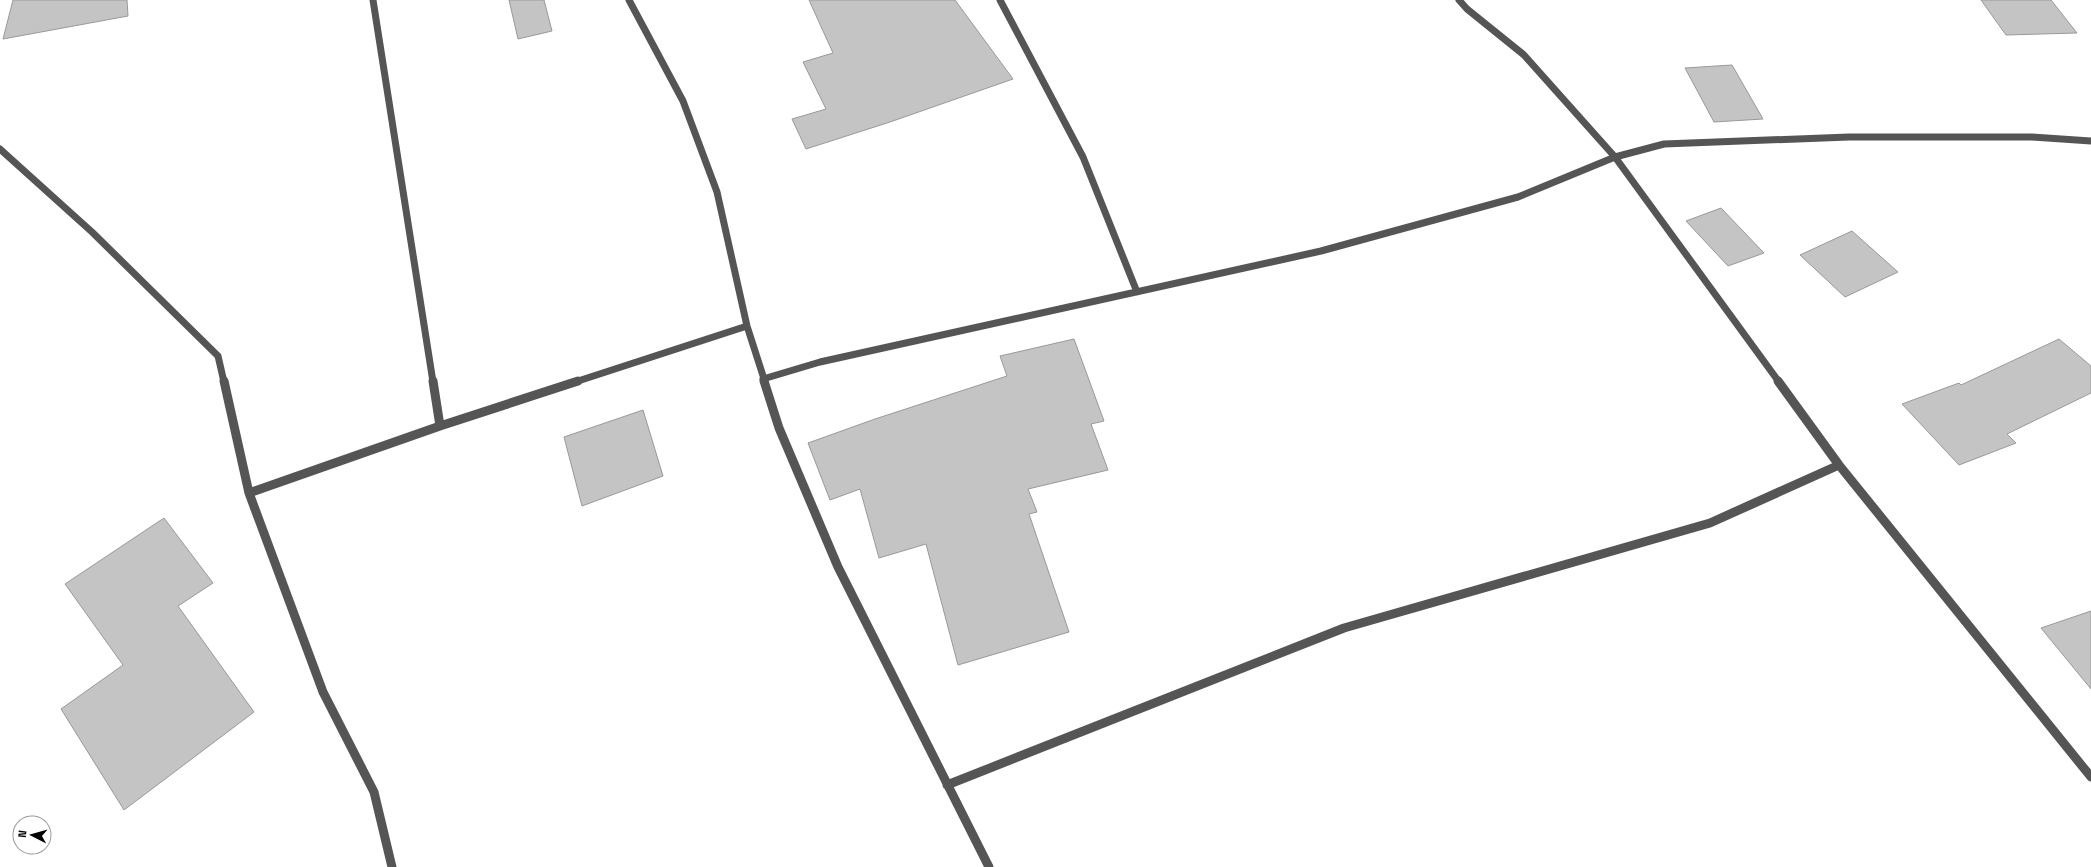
<svg xmlns="http://www.w3.org/2000/svg" width="2091" height="867" font-family="'Space Grotesk',sans-serif">
<rect width="100%" height="100%" fill="#fff"/>
<path fill="#c4c4c4" stroke="#999" d="M13,0H127L128,16L3,39Z
M509,0H544L552,31L518,39Z
M809,0H955L1013,79L890,122L806,149L792,119L826,109L803,62L833,53Z
M1981,0H2051L2077,33L2006,35Z
M1732,65L1763,119L1714,122L1685,68Z
M1721,208L1764,253L1728,266L1686,221Z
M1852,231L1898,272L1845,297L1800,255Z
M1074,339L1104,421L1091,424L1108,470L1028,489L1037,512L1029,514L1069,632L958,665L926,544L879,558L860,489L830,500L808,443L875,419L1007,376L1000,356Z
M2059,339L2091,366V393L2007,434L2016,443L1959,465L1902,404L1959,383L1961,385Z
M643,410L663,476L582,506L564,437Z
M164,518L213,583L178,606L254,712L124,810L61,709L123,665L65,584Z
M2091,611V689L2041,628Z"/>
<g fill="none" stroke-linecap="round" stroke-linejoin="round">
<path stroke="#555" stroke-width="7" d="M373,0L433,382
M629,0L683,101L717,192L747,326L765,382
M1000,0L1083,157L1137,292
M1459,0L1467,9L1524,55L1615,157L1779,382
M0,149L92,232L218,356L224,382
M763,379L820,362L1321,251L1518,197L1615,157L1664,144L1849,137H2032L2091,141
M575,382L747,326"/>
<path stroke="#555" stroke-width="9" d="M224,381L249,493L323,692L374,792L392,867
M433,381L440,426
M764,381L779,428L838,567L989,867
M1778,381L1839,465L2091,777
M249,493L440,426L578,381
M947,785L1344,628L1710,523L1839,465"/>
</g>
<g transform="translate(32 835) rotate(276)"><circle r="19" fill="#ffffff" stroke="#999999"/>
<path d="M0-3L7 15L0 10L-7 15Z" fill="#000000"/>
<text y="-6" font-size="11" font-weight="bold" text-anchor="middle" fill="#000000">N</text>
</g>
</svg>
